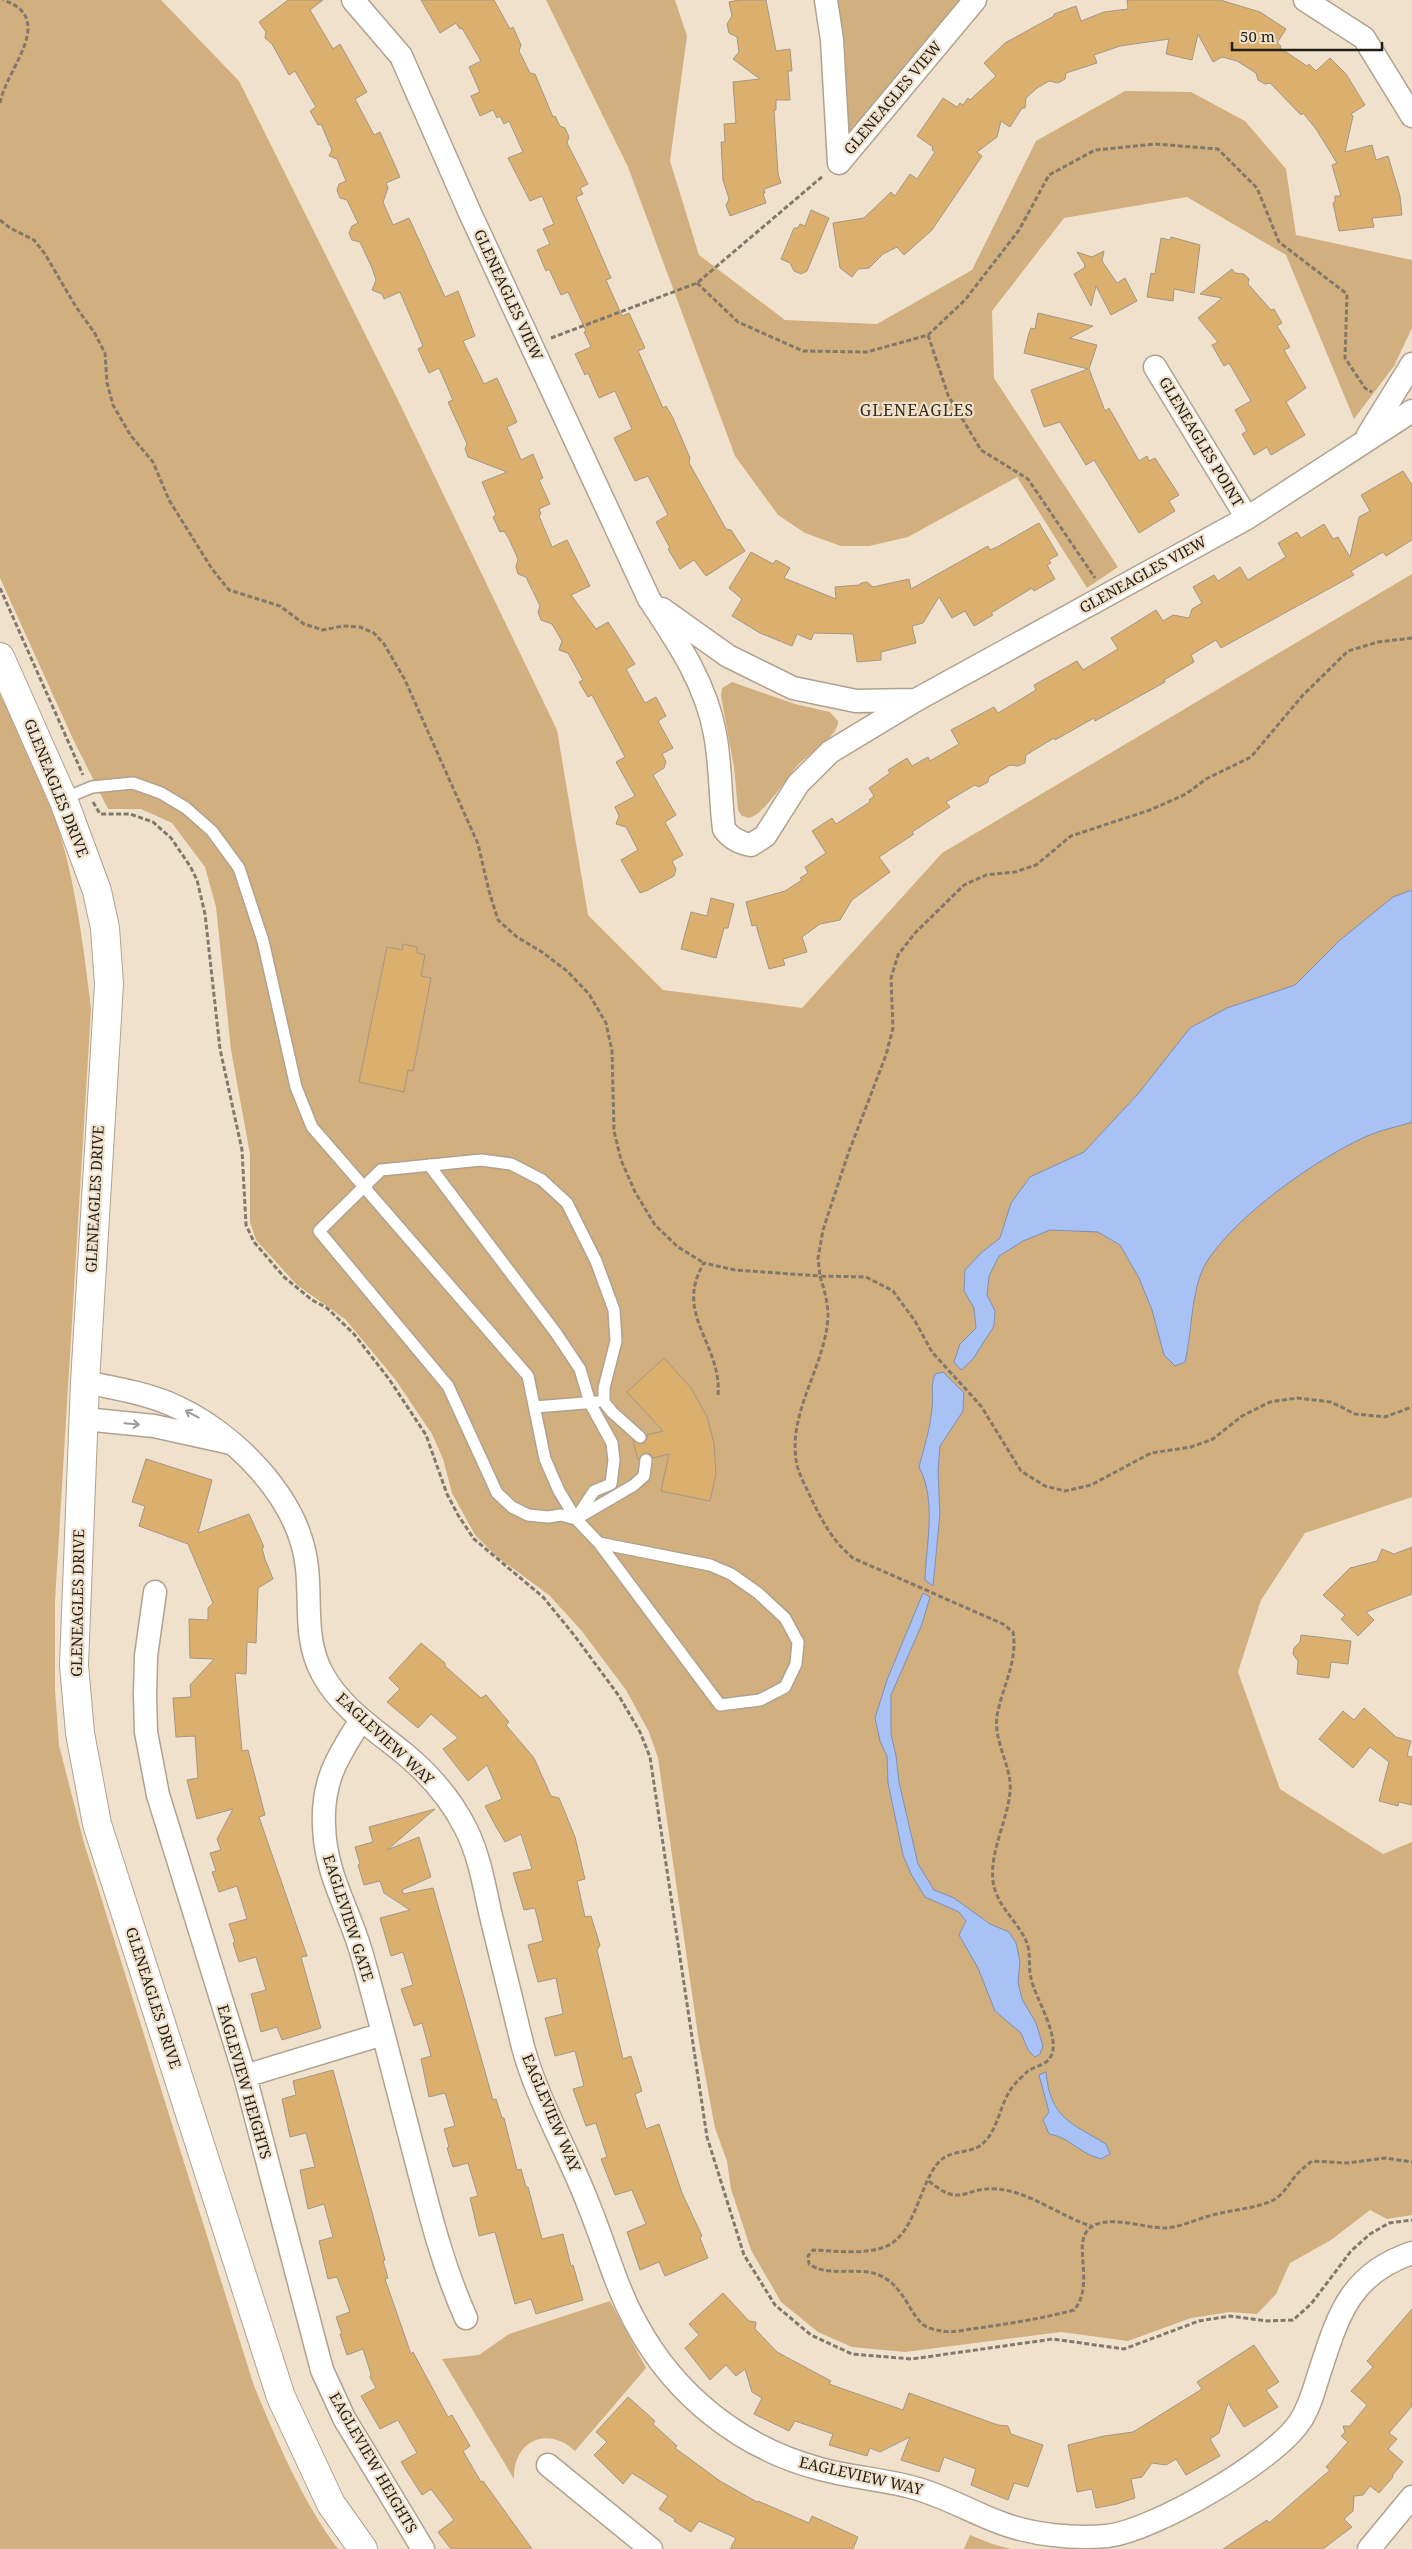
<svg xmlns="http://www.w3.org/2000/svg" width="1412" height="2549" font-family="'Noto Serif',serif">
<rect width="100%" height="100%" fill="#f0e1cc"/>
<path fill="#d1af7e" d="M0,0H161L239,81L397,398L557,730L588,915L663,990L802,1008L942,853L1412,574V1497L1305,1533L1261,1600L1238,1672L1280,1789L1383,1854L1412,1842V2215L1387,2219L1370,2210L1331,2240L1290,2263L1276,2294L1257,2314L1230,2312L1191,2318L1128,2341L1061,2332L905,2352L852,2347L818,2332L781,2302L751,2250L731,2189L727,2161L715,2128L699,2042L658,1758L649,1732L626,1690L581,1630L549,1595L496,1556L475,1535L452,1493L443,1459L432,1434L395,1379L345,1319L297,1285L256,1240L250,1222V1154L231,1050L216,907L205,867L172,823L141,809H108L73,739L0,578Z
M546,0H675L687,36L670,161L699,255L785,320L877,324L972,270L1036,141L1125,91L1191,92L1245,121L1286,169L1296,235L1412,260V328L1394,366L1354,419L1286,255L1187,197L1064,218L992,311L994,378L1118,567L1087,588L1017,477L908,537L869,546H841L805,533L778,515L735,456L628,167Z
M826,0H975L839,163Z
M732,682L795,704L830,712L838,721C839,736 808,754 798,765C787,777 763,816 749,818L742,816L738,810L734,767L721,696L722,688Z
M0,694C14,723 29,751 41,780C72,853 82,932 91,1009L55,1601V1690L59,1745L84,1843L254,2386C278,2443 301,2499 338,2549H0Z
M610,2301L646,2368L575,2451C547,2425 513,2441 514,2479L442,2359L479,2355L509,2334Z
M970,2535L992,2544L1011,2549H964Z"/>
<path fill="#a8c2f6" stroke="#8090b2" d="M1412,890V1122C1397,1127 1380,1130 1365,1137C1316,1159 1234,1217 1206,1263C1191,1288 1192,1333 1185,1362L1175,1366L1164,1355L1152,1310L1139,1278L1120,1245L1098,1232L1050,1230L1023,1241L999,1256L989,1276L987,1295L995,1311L994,1326L973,1359L961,1370L954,1362L960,1344L976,1328L974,1308L964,1291L965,1270L981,1253L1000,1238L1011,1203L1030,1177L1084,1152L1138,1094L1190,1028L1227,1008L1295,985L1339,941L1393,897Z
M943,1372L964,1393L963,1411L940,1446L938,1471L940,1513L933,1586L925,1580C926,1544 937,1501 919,1467C924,1448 930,1429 932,1409C934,1396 930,1386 935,1374Z
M923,1593L930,1597L922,1624L891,1695V1734L896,1756L899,1782L918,1864L934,1890L954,1898L990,1924L1009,1932L1016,1943L1020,1962L1018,1982L1022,1999L1036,2023L1043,2046L1040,2054L1035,2057L1028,2050L1021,2033L995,2011L978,1968L959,1935L966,1921L959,1912L925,1897L911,1874L903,1855L888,1783L887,1756L880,1741L875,1718L887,1680Z
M1046,2072C1050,2118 1071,2123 1106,2144L1110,2154L1101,2159C1078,2153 1070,2137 1049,2134L1043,2120L1049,2112L1039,2075Z"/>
<path fill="#dbaf6d" stroke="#a59784" d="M288,0H323L310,10L333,49L340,44L367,92L355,99L374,135L380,132L400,177L386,183L388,188L383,202L393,225L409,218L445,297L458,291L475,336L463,341L484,384L497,378L517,422L507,427L521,460L533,454L543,478L539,480L550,504L539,509L541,514L539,516L552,547L567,540L590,586L571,595L596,629L608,622L635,664L626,669L645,703L656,697L666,716L658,721L673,748L662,754L666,762L664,768L653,775L676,815L665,822L683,855L672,861L676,869L674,876L648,890L640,893L621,860L638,850L626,827L616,824L619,816L615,807L635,796L616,762L625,757L592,695L588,697L579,682L583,680L568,653L559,650L562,641L552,624L541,620L538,612L540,606L526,577L518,574L516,567L518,559L509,539L504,531L500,532L493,517L496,515L482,482L507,472L468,457L465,449L467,444L448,402L453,400L439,368L429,373L418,349L423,346L400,292L384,299L382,294L372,290L376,280L372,268L360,242L352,240L349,233L352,226L358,223L347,200L340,198L337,190L339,184L346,181L337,159L329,156L332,150L321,124L318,125L310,111L316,107L295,71L289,75L272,44L265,38L266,32L259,22Z
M421,0H494L510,29L513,27L521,45L519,51L530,73L535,74L553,117L555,116L560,126L565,128L569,137L567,143L588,184L580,188L583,194L576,197L611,278L606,280L622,316L629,313L645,348L638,351L663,408L666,406L673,418L690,458L689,463L726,529L731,530L745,551L706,576L694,560L680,569L668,549L670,548L656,522L668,515L648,476L635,481L614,438L632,429L615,391L599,398L588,373L585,375L575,354L591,347L584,332L586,331L568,292L561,295L549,269L546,271L537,250L550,244L543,229L554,224L542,196L530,201L508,158L523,152L509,121L504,124L500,116L497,118L493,110L480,116L471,96L480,92L469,67L481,61L462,28L460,29L456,23L440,33Z
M739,0H766L776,51L790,49L792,71H788L790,100H776V110H774L778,174L781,183L764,189L765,193H763L766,203L730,216L726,205L729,199L723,180L721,142H725L724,124L736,123L733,82L760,79L733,59L739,52L737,37L729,33L727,24L732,16L729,2Z
M1127,0H1220L1260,12L1286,29L1277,43L1281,46L1280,48L1307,66L1309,64L1316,71L1330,58L1346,74L1365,105L1351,114L1353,116L1345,152L1372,145L1376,160L1388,156L1400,196L1402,215L1372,218L1374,227L1339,231L1333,203L1335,202V196H1341L1332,165L1337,163L1316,129L1303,113L1301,115L1270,83L1265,84L1258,80L1256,73L1237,61L1222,57L1213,62L1198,34L1192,60L1166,54L1169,39L1120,46L1094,55L1097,63L1066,73L1065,79L1058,83L1049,81L1037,88L1026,98L1025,108H1022L1010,127L1001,121L997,137L977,152L982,156L932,230L904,255L897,247L883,254L869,268L858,269L852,277L840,268L833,223L864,218L891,192L895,196L910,174L917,179L935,152L932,150L933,147L917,136L943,98L957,107L960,103L963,105L968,98L970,100L996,76L984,63L1005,43L1054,16V14L1076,6L1081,21L1104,12L1128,9Z
M811,210L829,218L807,271L801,274L794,271L790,263L781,259L794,228H798L800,224L805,226Z
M1171,237L1200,245L1194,293L1174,289L1173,301L1147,297L1151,273L1155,274L1161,238L1170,240Z
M1104,251L1102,261L1117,283L1125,278L1137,301L1111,315L1096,286L1091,306L1074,274L1084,268L1085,265L1077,252L1092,257Z
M1232,269L1235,273L1244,274L1249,279L1248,284L1271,310L1274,309L1282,323L1277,326L1290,347L1284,350L1306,388L1286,402L1305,435L1271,455L1267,447L1254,455L1242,434L1247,431L1235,410L1251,401L1229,363L1224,366L1212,345L1218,342L1198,318L1222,298L1200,294Z
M1038,313L1093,326L1070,338L1097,345L1089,369L1105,411L1109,408L1139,461L1147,456L1149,461L1155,458L1179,495L1169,501L1175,511L1139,533L1094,460L1086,465L1060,422L1044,427L1031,390L1088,369L1024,353L1029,333L1031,328L1035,329Z
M1403,471L1412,485V540L1386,556L1383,552L1351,571L1354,575L1221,648L1216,640L1191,655L1194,662L1164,680L1165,682L1095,721L1094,718L1055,740L1054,738L1026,755L1025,763L1018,766L1010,765L989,777L988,782L979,787L975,785L946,802L950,807L912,832L914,834L879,857L890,872L852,900L840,920L820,924L802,937L807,952L783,959L785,965L769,969L756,925L752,926L746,902L785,891L802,880L800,878L808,873L805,867L826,853L812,831L832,818L836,824L870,802L869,800L874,796L869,788L890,773L888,770L907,758L912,766L928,757L930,761L959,744L951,730L994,707L998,713L1036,690L1034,685L1077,661L1083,670L1118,649L1111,638L1156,610L1163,621L1173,615L1189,618L1192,609L1202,603L1193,587L1214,575L1218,581L1240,567L1248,580L1286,557L1278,543L1297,532L1301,538L1324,524L1333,539L1338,537L1350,557L1359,517L1370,511L1361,495Z
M1039,523L1058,555L1049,560L1051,563L1047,565L1055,579L1034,591L1032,588L991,613L993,615L974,626L965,611L952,618L939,597L923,623L912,626L916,643L881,652V660L857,662L853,634L814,633L811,640L797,634L792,646L760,633L732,616L742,599L729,588L751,552L773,564L776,560L790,568L784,578L836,599L835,587L859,585L861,583L867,582L873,587L909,579L911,589L988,546L990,550L997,547Z
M711,898L734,904L728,928H724L716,958L681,949L691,912L707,916Z
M403,944L417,947V953L425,955L421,976L431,978L413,1071L408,1070L404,1092L359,1082L387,947L402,950Z
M664,1358L691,1388L707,1417L714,1443L716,1474L710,1501L661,1491L669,1454L653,1458L650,1454L644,1453L638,1460L633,1441L643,1444L647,1439V1435L663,1431L627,1392Z
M146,1459L212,1480L198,1533L249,1514L264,1547L262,1548L265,1559L273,1579L258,1588L256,1643L247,1642L246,1674L235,1673L242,1751L248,1750L265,1815L259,1817L307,1956L301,1957L321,2028L282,2040L277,2027L261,2032L251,1994L266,1990L256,1957L239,1962L233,1943L235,1942L229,1924L247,1919L237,1886L219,1892L212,1872L216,1871L210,1853L221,1850L217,1839L233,1809L197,1819L187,1780L198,1778L195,1736L176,1737L173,1698L191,1697L190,1685L214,1659L190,1658L189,1619L208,1620V1608L213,1603L188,1544L139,1526L145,1506L132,1502Z
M1412,1547V1594L1366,1612L1374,1620L1358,1636L1341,1619L1345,1615L1323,1595L1350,1568L1377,1561L1382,1549L1394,1554Z
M1301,1635L1351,1641L1348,1664L1331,1662L1329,1678L1297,1674L1298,1661L1293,1654L1294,1648L1300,1642Z
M421,1643L445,1663V1666L481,1698L486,1695L509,1722L506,1725L534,1758L551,1796L559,1798L562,1805L575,1837L585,1879L577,1881L585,1917L591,1916L598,1939L600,1945L597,1950L623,2059L631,2056L642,2091L635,2094L646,2129L659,2124L682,2193L702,2236L700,2238L708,2258L665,2276L659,2262L640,2270L627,2232L646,2224L632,2190L615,2195L601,2159L607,2157L596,2123L586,2126L573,2089L584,2086L575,2051L555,2056L545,2018L563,2014L556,1978L538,1982L528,1945L543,1941L535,1908L524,1910L513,1873L532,1869L521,1834L505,1842L495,1825L485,1806L502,1799L487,1765L468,1781L443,1749L458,1738L431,1714L418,1728L387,1702L400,1689L389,1678Z
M1364,1708L1396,1737L1411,1741L1407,1756L1412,1757V1805L1399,1802L1398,1806L1379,1801L1389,1762L1370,1747L1353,1768L1319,1739L1343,1711L1354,1720Z
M435,1809L387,1850L419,1837L431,1877L402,1890L403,1894L433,1888L493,2100L496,2099L502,2118H504L517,2170L521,2169L526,2187H528L542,2239L563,2234L571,2266L573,2265L583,2300L536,2314L531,2299L515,2304L495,2232L479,2236L470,2198L478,2196L468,2163L453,2167L447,2148L449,2147L444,2129L455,2126L445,2093L429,2097L421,2059L431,2056L422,2023L414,2026L401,1989L413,1985L403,1952L391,1956L380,1918L410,1910L384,1893L380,1881L364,1885L358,1865L360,1864L355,1847L373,1842L369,1827Z
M333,2070L385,2260L383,2261L388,2278L385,2279L411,2354L413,2352L448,2417L452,2415L470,2446L463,2451L481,2482L483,2481L532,2549H451L438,2532L454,2520L431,2489L422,2495L401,2462L417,2453L398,2420L380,2429L361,2396L376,2388L370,2377L371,2374L363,2349L347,2355L340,2334H342L336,2317L350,2312L337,2277L328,2279L319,2241L333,2237L324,2204L308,2209L300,2170L315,2167L306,2133L290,2137L282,2099L296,2095L293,2081Z
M723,2293L749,2321L756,2322L755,2329L777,2352L831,2381L829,2384L903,2410L909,2393L998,2425L1008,2426L1011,2434L1043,2445L1028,2487L1014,2483L1008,2500L971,2485L976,2469L944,2457L939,2472L901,2460L910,2437L880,2452L870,2448L867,2456L829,2445L833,2434L795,2421L789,2431L754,2414L762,2398L752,2392L745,2369L736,2376L726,2365L710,2380L685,2348L699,2335L689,2324Z
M1412,2309V2406L1389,2433L1397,2439L1388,2449L1403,2462L1392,2476L1393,2477L1379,2493L1370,2486L1363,2495L1354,2496L1353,2511L1344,2519L1352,2527L1323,2549H1223L1267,2520L1269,2523L1330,2470L1326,2467L1348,2442L1341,2436L1345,2432L1343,2426H1350L1367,2405L1351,2391L1373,2367L1367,2361Z
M1254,2345L1279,2382L1266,2390L1278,2407L1244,2427L1228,2403L1219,2433L1210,2439L1220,2456L1186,2475L1176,2459L1166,2465L1152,2463L1142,2477L1131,2479L1135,2498L1117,2504L1096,2508L1092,2489L1077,2492L1068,2445L1104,2436L1133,2432L1202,2389L1197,2382Z
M628,2397L655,2421L653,2424L677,2446L675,2448L720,2481L757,2502L758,2501L809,2523L812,2516L858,2537L853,2549H730L736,2538L699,2521L691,2532L674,2521L675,2519L659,2509L668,2496L632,2473L623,2484L594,2455L607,2442L596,2432Z"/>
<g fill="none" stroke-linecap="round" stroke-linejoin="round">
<g stroke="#b0a28f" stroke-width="14">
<path id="lane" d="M63,799L92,787L133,783L161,793L186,808L212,831L239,868L263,941L296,1087L312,1127L528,1376L545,1459L559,1491L576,1519L599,1543L720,1705L760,1700L785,1687L796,1664L798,1642L785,1618L758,1593L731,1574L710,1565L599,1543
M429,1165L556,1333L580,1369L590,1403L612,1443L614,1460L611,1484L594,1491L577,1517
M535,1407L597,1402
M640,1437L612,1412L604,1402V1388L616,1341L614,1310L596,1261L567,1203L542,1180L511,1164L481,1160L381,1170L319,1231L448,1386L497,1493L512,1507L528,1515L548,1517L561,1515L576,1519L634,1485L644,1476L646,1460"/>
</g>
<g stroke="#b0a28f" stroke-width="25">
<path id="street" d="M353,0L401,56L470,213L649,599C677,641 706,683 715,734C721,765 720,798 724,829C731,839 740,843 751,845L765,836L798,784L830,752L916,700L1247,518L1412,411
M826,0L832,40L839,163L975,0
M1305,0L1364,38L1412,116
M1155,367L1247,518
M1368,435L1412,364
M662,609L728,656L793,688L856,701L914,700
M85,1382C113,1388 141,1392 168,1403C231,1429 300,1497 307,1568C311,1604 304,1639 322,1673C341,1709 376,1730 406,1755C430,1775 452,1801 466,1829C479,1855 484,1884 490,1912C501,1957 512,2002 523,2047C538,2102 569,2153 589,2206C605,2245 616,2288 637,2325C675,2395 740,2447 817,2468C848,2477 880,2479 911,2487C943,2495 971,2512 1001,2523C1033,2535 1073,2539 1107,2536C1153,2531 1272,2462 1299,2423C1309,2409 1314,2390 1319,2374C1338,2316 1349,2274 1412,2253
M84,1419L154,1426L231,1443
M155,1592L146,1656L145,1695L146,1732L158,1795L245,2076L322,2370L344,2418L423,2549
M361,1720C338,1756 322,1780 324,1825C325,1874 349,1909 362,1955C381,2023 398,2091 416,2160C430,2214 443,2267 466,2318
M245,2076L383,2034
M548,2465L651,2549
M1369,2549L1412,2497"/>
</g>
<g stroke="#b0a28f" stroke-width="30">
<path id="secondary" d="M0,657L63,799L97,891L105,928L109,984L85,1382L74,1665L80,1733L97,1824L281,2397L331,2504L363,2549"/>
</g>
<path stroke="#82796b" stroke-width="3" stroke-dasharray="5 2.5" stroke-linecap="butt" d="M0,103C6,69 58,18 3,0
M0,220L10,228L34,240L45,254L76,307L94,332L105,353L107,383L113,405L131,436L153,462L169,500L212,569L229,590L280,606L304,624L323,630L343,626L360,627L374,633L384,644L405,680L478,844L489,891L498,920L517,937L542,952L567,971L589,994L606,1023L612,1051L614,1131L621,1160L635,1192L655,1225L678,1247L704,1263
M697,283L738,322L803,351L867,352L928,335L965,300L1019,230L1049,175L1095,150L1155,144L1218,149L1257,188L1279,242L1347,294L1345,358L1365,388L1372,392
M928,335L948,395L981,450L1028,479L1095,578
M551,338L697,283L823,176
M0,588L83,775
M1412,638L1378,642L1348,651L1303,695L1251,757L1206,779L1186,794L1150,810L1071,836L1036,865L1015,872L986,875L964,885L915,933L898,955L891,978L893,1028L886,1055L848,1154L823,1230L818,1258L820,1276L866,1277L893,1291L915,1321L932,1352L981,1406L1021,1471L1045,1486L1065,1491L1091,1485L1151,1453L1191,1447L1213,1439L1242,1416L1270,1402L1297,1398L1331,1402L1355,1414L1385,1417L1412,1407
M93,802L100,814H130L153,822L171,838L190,866L197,880L205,914L220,1049L242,1150L246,1225L254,1242L284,1277L312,1300L327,1308L354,1334L389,1379L426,1435L447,1494L458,1515L474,1539L543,1597L574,1635L619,1696L640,1732L650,1757L707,2137L744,2255L775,2305L811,2335L852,2354L912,2359L1053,2339L1124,2349L1199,2321L1230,2316L1267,2321L1293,2320L1311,2304L1351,2251L1370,2234L1389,2223L1412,2220
M718,1395C722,1344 673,1314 704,1263L735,1270L820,1276C824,1289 828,1302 828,1316C826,1366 786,1413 797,1465C800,1477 807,1489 812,1500C823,1523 833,1541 853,1558L1003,1624L1013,1632C1018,1662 1002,1687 997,1716C994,1739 1007,1759 1010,1781C1013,1811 989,1848 993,1881C996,1906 1018,1921 1027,1943C1031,1954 1028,1966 1031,1978C1035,1998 1061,2037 1051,2056C1047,2065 1035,2066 1028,2071C1024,2075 1018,2080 1014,2085C999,2103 999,2131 981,2145C969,2154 950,2149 938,2163C919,2185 916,2232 887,2246C867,2255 835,2251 813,2250L808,2256L809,2264C829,2278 857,2266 879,2275C902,2285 906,2306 921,2323C926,2328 935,2330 942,2331C952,2333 963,2330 972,2329C1006,2324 1041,2319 1074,2310C1096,2284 1071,2243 1090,2228C1107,2214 1144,2228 1165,2228C1182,2227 1196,2219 1213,2215C1231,2210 1251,2209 1269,2202C1283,2197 1288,2184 1298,2173C1302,2169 1307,2165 1312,2161L1348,2163L1385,2158L1412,2162
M929,2181C962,2209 964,2186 997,2189C1028,2191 1062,2217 1091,2226"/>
<use href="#lane" stroke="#fff" stroke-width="11"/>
<use href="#street" stroke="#fff" stroke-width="22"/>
<use href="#secondary" stroke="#fff" stroke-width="28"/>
</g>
<defs><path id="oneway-shaft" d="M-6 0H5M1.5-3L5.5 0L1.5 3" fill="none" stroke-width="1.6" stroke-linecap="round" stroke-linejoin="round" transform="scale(1.25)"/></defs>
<g stroke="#9c9996">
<use href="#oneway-shaft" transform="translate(192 1414) rotate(-152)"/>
<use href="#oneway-shaft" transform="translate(132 1424) rotate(5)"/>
</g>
<g text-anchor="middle" stroke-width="4.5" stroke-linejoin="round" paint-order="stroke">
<g font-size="15" fill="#221d15" stroke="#f0e1cc">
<text transform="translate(893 98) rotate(-50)" y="5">GLENEAGLES VIEW</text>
<text transform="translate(508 295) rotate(65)" y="5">GLENEAGLES VIEW</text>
<text transform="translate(1201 442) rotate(59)" y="5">GLENEAGLES POINT</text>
<text transform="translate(1143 575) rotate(-29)" y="5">GLENEAGLES VIEW</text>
<text transform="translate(56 788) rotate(68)" y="5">GLENEAGLES DRIVE</text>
<text transform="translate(95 1199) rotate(-87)" y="5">GLENEAGLES DRIVE</text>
<text transform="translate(78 1603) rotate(-89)" y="5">GLENEAGLES DRIVE</text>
<text transform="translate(385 1739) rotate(43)" y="5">EAGLEVIEW WAY</text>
<text transform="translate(348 1918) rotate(72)" y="5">EAGLEVIEW GATE</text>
<text transform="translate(153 1998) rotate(72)" y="5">GLENEAGLES DRIVE</text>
<text transform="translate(244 2082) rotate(74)" y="5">EAGLEVIEW HEIGHTS</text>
<text transform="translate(551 2113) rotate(67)" y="5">EAGLEVIEW WAY</text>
<text transform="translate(373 2463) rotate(60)" y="5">EAGLEVIEW HEIGHTS</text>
<text transform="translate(861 2476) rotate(13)" y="5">EAGLEVIEW WAY</text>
</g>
<g font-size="16" letter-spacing="1" fill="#372c1c" stroke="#f0e1cc">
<text x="917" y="416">GLENEAGLES</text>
</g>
</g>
<path d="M1232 42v8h150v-8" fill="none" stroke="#221d15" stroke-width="2.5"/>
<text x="1240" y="42" font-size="15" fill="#221d15" stroke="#f0e1cc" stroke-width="4" paint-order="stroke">50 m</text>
</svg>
